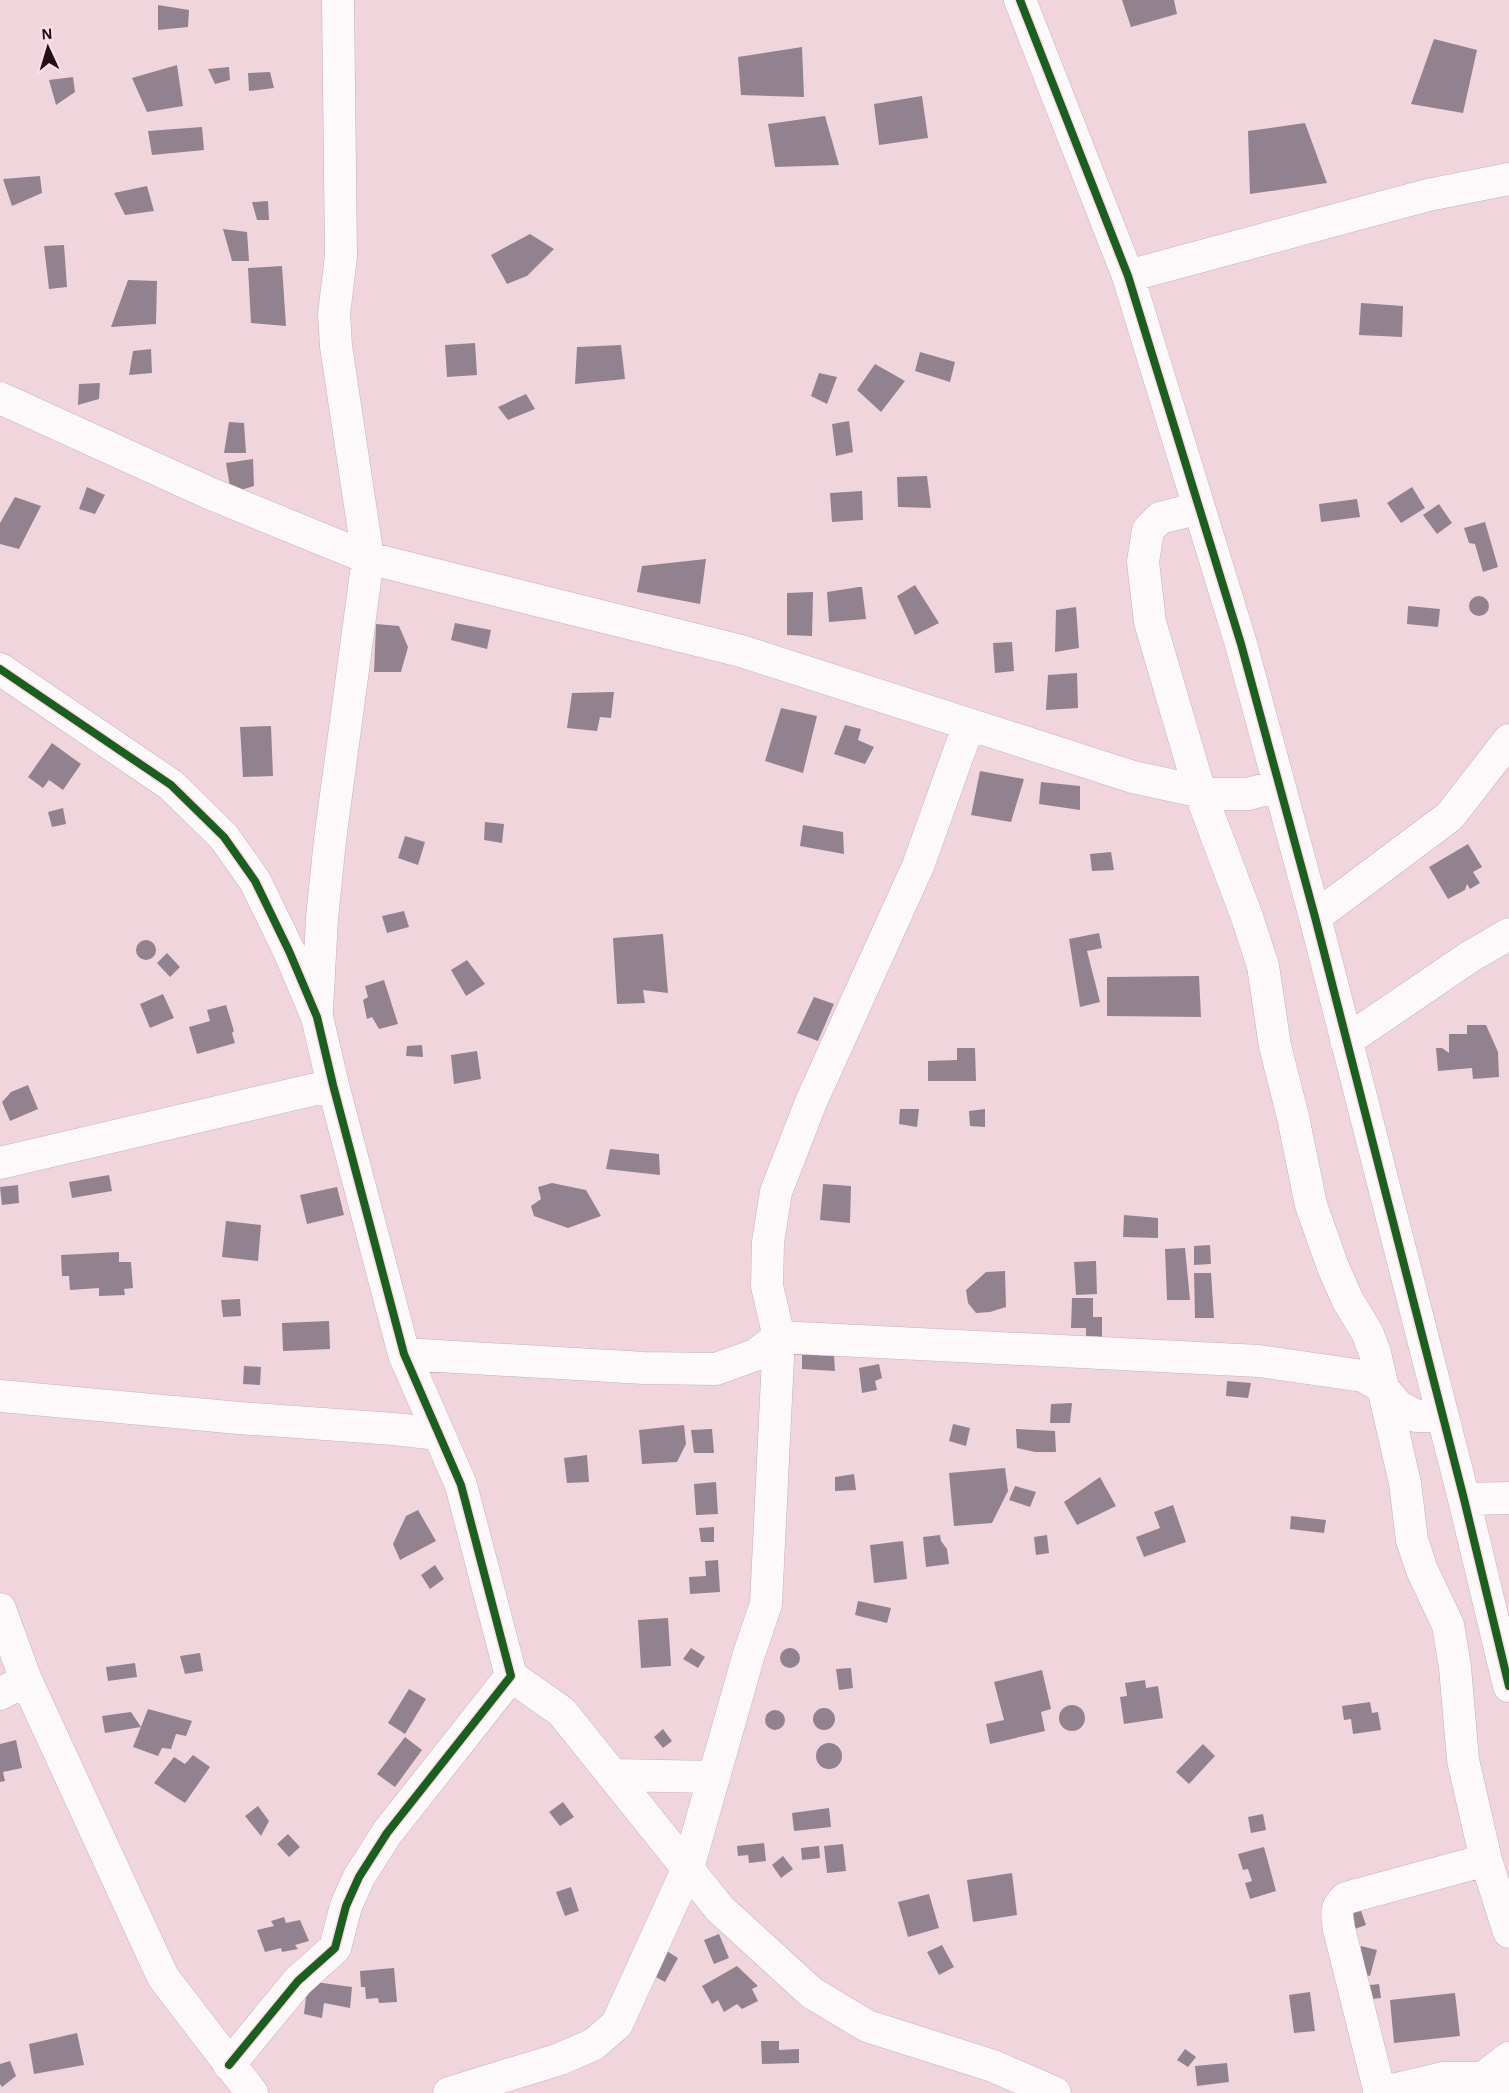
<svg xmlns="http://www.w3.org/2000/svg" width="1509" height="2093" font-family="'Alegreya Sans',sans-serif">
<rect width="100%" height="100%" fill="#f1d5dd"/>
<path fill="#92828f" d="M1122,0H1174L1177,14L1131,27Z
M158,5L189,10L188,27L158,30Z
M1434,39L1477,50L1463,113L1411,104Z
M802,47L804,97L741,95L738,57Z
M177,65L183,106L147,112L132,78Z
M229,67L230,80L215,84L208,69Z
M270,72L274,88L249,91L248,73Z
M73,77L75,92L56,105L49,80Z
M922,96L928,138L879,145L874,104Z
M825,116L839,165L775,167L768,124Z
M1305,123L1327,183L1250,194L1248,131Z
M202,127L204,150L152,155L148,131Z
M40,176L42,193L12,206L3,179Z
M147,186L154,211L125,215L114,193Z
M268,201L269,220H257L252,202Z
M223,229L247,232L249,261H232Z
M530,234L554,249L527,276L507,284L491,255Z
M64,245L67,287L49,289L44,246Z
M282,266L286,326L251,323L248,268Z
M128,280L157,281L156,324L111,327Z
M1361,303L1403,306L1402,337L1359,335Z
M475,343L477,375L447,377L445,345Z
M621,345L625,379L575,384L577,347Z
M151,349L152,373L129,375L133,351Z
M920,352L955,362L950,382L915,371Z
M875,364L905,381L881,412L857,390Z
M819,373L837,377L827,404L811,396Z
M100,383L99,399L78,405L79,384Z
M526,394L535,409L508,420L498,407Z
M849,421L853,452L836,456L832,424Z
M229,422L244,423L246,453H224Z
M253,459L254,486L231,493L226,463Z
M927,476L931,508L898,507L897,477Z
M87,487L105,495L95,514L79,509Z
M1412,487L1425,508L1401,523L1387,503Z
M862,491L863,520L832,522L830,493Z
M15,497L41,506L19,549L0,544V523Z
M1357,499L1360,517L1321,522L1319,504Z
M1439,504L1452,523L1437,534L1423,515Z
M1485,522L1498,567L1483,572L1475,544L1469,543L1464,528Z
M706,559L700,604L637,592L642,566Z
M915,585L939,623L915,635L897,596Z
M859,587H862L866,619L829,622L827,592Z
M813,592L812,636L787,635V593Z
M1469 606a10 10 0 1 1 20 0a10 10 0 1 1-20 0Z
M1408,606L1440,609L1438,627L1407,624Z
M1076,607L1079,648L1055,652L1056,610Z
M455,623L491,630L487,649L451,640Z
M376,624L399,626L408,647L401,672H374Z
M1012,642L1014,671L995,673L993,643Z
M1077,673L1078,708L1046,710L1048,675Z
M614,692L611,718L600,717L597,731L567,728L572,693Z
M781,708L817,716L803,773L765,761Z
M845,725L861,729L858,740L874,747L865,764L834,754Z
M271,726L273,776L243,777L240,727Z
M52,743L81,764L63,790L49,780L43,788L28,777Z
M980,771L1024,779L1011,822L971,815Z
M1041,782L1080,786V810L1039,804Z
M63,808L66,824L52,827L48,812Z
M485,822L504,824L502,843L484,840Z
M803,825L843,832L844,854L800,846Z
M405,836L425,842L418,865L398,858Z
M1468,844L1482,867L1473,872L1480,883L1470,889L1467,884L1465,890L1448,899L1429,867Z
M1111,852L1114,870L1092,871L1090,854Z
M404,911L409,927L387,933L382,916Z
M1099,933L1102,948L1087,951L1100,1002L1080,1007L1069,939Z
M663,934L668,993L643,990L645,1003L617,1004L613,938Z
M136 950a10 10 0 1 1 20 0a10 10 0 1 1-20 0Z
M167,953L180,967L170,977L157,963Z
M467,960L485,984L466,996L451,970Z
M1199,976L1201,1017L1107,1016V977Z
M384,980L398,1024L379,1029L372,1017L367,1019L363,1000L368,997L365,986Z
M163,994L174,1018L150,1028L140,1004Z
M814,997L834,1004L818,1041L797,1033Z
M226,1005L234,1031L232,1033L235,1043L197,1054L189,1027L210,1021L207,1010Z
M1467,1025H1486L1498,1052L1499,1077L1473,1079L1472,1068L1438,1071L1436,1048H1442L1449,1053V1034H1467Z
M422,1045L423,1057L406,1056L407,1046Z
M957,1048H975L976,1081H928V1061L957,1060Z
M477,1051L481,1079L454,1084L451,1055Z
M28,1085L38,1109L10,1121L2,1102L11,1092Z
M900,1109H919L917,1127L899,1124Z
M985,1109V1127L970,1126L969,1111Z
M610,1149L659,1154L660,1175L606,1169Z
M109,1175L112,1191L72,1198L69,1182Z
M552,1183L586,1190L601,1216L568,1228L534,1216L531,1206L541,1199L538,1187Z
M823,1184L851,1186L850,1223L820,1220Z
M18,1185L19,1203L2,1205L0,1187Z
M337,1187L344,1215L307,1224L300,1195Z
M1124,1215L1158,1218V1238L1123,1237Z
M226,1221L261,1225L258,1261L222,1257Z
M1210,1245L1211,1264L1194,1265V1246Z
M1185,1248L1190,1300H1167L1165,1249Z
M119,1252V1262H131L133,1288L124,1289L125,1295L99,1296V1288L70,1290L69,1276H62L61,1255Z
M1096,1261L1097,1294L1076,1295L1074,1262Z
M1005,1271L1006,1307L990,1312L976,1313L968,1303L966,1290L986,1272Z
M1194,1273H1211L1214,1318H1195Z
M1072,1298H1093V1317H1102V1337L1086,1336V1328H1071Z
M240,1299L241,1316L223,1317L221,1300Z
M329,1321L330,1349L283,1351L282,1323Z
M802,1353L834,1355L835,1371L802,1369Z
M879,1364L882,1378L875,1381L877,1390L862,1393L859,1368Z
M244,1366L261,1367L260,1385L243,1384Z
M1227,1381L1251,1383L1248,1398L1226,1396Z
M1072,1403L1070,1423H1050L1051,1404Z
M953,1424L970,1428L966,1446L949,1441Z
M684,1425L686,1444L677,1462L642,1464L639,1430Z
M712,1429L714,1453H694L691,1430Z
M1016,1429L1055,1431L1056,1452H1035L1017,1448Z
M587,1455L589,1482L567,1483L564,1458Z
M1005,1468L1008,1491L992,1523L954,1526L949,1473Z
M854,1474L856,1490L835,1491V1477Z
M1100,1477L1116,1506L1077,1525L1064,1502Z
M716,1482L718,1514L696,1515L694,1484Z
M1015,1486L1036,1492L1030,1507L1009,1500Z
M1173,1505L1186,1542L1144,1557L1136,1537L1160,1528L1154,1512Z
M418,1510L436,1541L400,1560L393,1544L406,1516Z
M1291,1516L1326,1520L1324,1533L1290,1529Z
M714,1527V1542H701L699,1528Z
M940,1535L941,1541L947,1549L949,1564L926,1567L923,1537Z
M1047,1535L1049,1553L1036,1555L1034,1537Z
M903,1541L907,1579L874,1583L870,1545Z
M718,1560L720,1592L690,1594L689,1577L706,1576L705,1561Z
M435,1565L444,1579L430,1589L421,1575Z
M858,1601L891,1608L887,1623L855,1615Z
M668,1618L671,1666L641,1668L638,1620Z
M691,1648L705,1657L698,1668L683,1659Z
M780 1658a10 10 0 1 1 20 0a10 10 0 1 1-20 0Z
M200,1653L203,1671L185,1674L180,1656Z
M135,1663L137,1677L108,1681L106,1667Z
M851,1668L853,1688L839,1690L836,1669Z
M1042,1670L1051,1709L1041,1712L1045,1731L990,1744L986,1724L1004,1720L994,1682Z
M1145,1680L1146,1688L1158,1686L1163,1718L1124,1724L1120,1697L1127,1696L1125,1683Z
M409,1689L426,1699L405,1734L388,1723Z
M1370,1702L1372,1713L1378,1712L1381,1730L1353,1734L1351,1719L1344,1720L1342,1706Z
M1059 1718a13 13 0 1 1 26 0a13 13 0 1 1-26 0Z
M813 1719a11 11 0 1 1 22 0a11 11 0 1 1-22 0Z
M148,1709L192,1721L186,1736L176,1734L171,1749L162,1748L158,1756L133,1747Z
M765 1720a10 10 0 1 1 20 0a10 10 0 1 1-20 0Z
M131,1712L141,1727L105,1733L102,1716Z
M663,1729L672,1741L663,1748L654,1737Z
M405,1737L422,1750L395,1787L377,1774Z
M16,1740L22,1768L3,1772L5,1781L0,1782V1744Z
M816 1756a13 13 0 1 1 26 0a13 13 0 1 1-26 0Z
M1203,1744L1215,1756L1189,1784L1176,1772Z
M193,1755L210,1767L185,1803L154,1783L174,1757L185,1764Z
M563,1802L574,1817L560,1826L549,1812Z
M258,1806L269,1821L261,1836L245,1816Z
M829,1808L831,1827L794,1831L792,1813Z
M1263,1814L1266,1830L1251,1833L1248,1817Z
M288,1834L300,1847L289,1857L277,1844Z
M764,1843L766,1861L749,1863L748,1855L738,1856L737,1846Z
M843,1844L846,1871L827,1873L824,1846Z
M819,1846L820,1858L802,1860L801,1848Z
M1264,1847L1276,1891L1250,1899L1245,1883L1252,1881L1248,1869L1243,1870L1238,1854Z
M783,1856L793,1869L781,1878L772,1865Z
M1012,1873L1017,1915L973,1922L967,1880Z
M571,1887L579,1911L565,1916L556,1892Z
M929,1894L939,1928L908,1937L898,1902Z
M1359,1905L1366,1925L1352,1930L1345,1911Z
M284,1917L286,1923L300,1920L309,1941L295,1945L298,1949L282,1952L281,1948L265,1952L257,1930L274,1926L271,1921Z
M719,1934L729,1958L714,1964L704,1940Z
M942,1945L954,1967L939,1975L927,1952Z
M1361,1946L1377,1950L1370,1976L1354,1972Z
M662,1948L678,1958L665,1982L648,1973Z
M737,1966L758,1986L752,1989L758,2001L742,2009L737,2004L724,2012L718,2000L712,2004L702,1986Z
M394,1968L397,2002L379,2003L378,1998L366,1999L365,1987H361L360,1971Z
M308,1981L352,1987L350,2008L324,2003L322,2018L304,2014Z
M1379,1984L1381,1998L1364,2000L1363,1986Z
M1310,1992L1315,2031L1294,2033L1289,1995Z
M1455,1993L1460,2036L1394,2043L1390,2000Z
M77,2033L84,2065L34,2074L29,2044Z
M761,2041H779V2050L799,2049V2063L762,2064Z
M1185,2049L1196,2057L1188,2067L1177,2060Z
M10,2061L16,2076L2,2087L0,2084V2064Z
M1227,2063L1229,2082L1197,2086L1195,2066Z"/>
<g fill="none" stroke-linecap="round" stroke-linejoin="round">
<g stroke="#c7b1b8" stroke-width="33">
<path id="minor" d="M1020,0L1128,276L1241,644L1315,917L1464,1499L1509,1686
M1128,276L1428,195L1509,179
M0,398L209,493L368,558L741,651L1133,777L1212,794H1248L1278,786
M1199,508L1160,518L1148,530L1143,562L1150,622L1200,792L1247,917L1263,966L1275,1046L1293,1117L1311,1205L1333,1267L1348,1301L1367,1332L1375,1353L1405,1483L1412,1540L1422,1570L1448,1625L1455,1667L1463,1760L1486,1860L1509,1932
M0,669L171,785L224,837L255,881L289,951L317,1017L333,1085L404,1354L461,1485L511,1676L387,1833L359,1877L346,1906L335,1948L298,1981L229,2065
M1315,917L1450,816L1509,740
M317,1010L322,918L330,840L368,558L336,346L334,314L341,256L338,0
M1346,1041L1471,956L1509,934
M0,1163L333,1085
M404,1354L644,1368L716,1369L755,1355L779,1337L1259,1361L1363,1376L1382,1387L1398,1406L1416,1416H1441
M0,1396L239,1418L394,1429L438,1434
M1464,1499L1509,1498
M0,1609L26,1680L163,1977L252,2093
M511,1676L562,1712L720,1909L812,1993L867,2026L993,2066L1055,2093
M0,1694L26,1680
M613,1775L714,1777
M1483,2078L1509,2058
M449,2093L560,2059L594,2044L617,2024L688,1868L749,1654L766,1604L779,1337L767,1286L768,1242L776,1192L811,1102L918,866L969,724
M1379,2093L1443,2078H1483L1509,2090
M1380,2093L1339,1929C1337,1915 1334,1908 1346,1898L1486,1860"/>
</g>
<use href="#minor" stroke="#fdf9fa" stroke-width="32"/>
<g stroke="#fddce5" stroke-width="11">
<path id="cycleway" d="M1020,0L1128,276L1241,644L1315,917L1464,1499L1509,1686
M0,669L171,785L224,837L255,881L289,951L317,1017L333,1085L404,1354L461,1485L511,1676L387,1833L359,1877L346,1906L335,1948L298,1981L229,2065"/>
</g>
<use href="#cycleway" stroke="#1b5e20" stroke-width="8"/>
</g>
<g transform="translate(48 48) rotate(356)" stroke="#fddce5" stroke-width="4.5" paint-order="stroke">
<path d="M0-4.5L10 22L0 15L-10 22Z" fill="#210f15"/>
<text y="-9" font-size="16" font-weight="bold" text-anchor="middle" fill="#210f15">N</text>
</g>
</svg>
